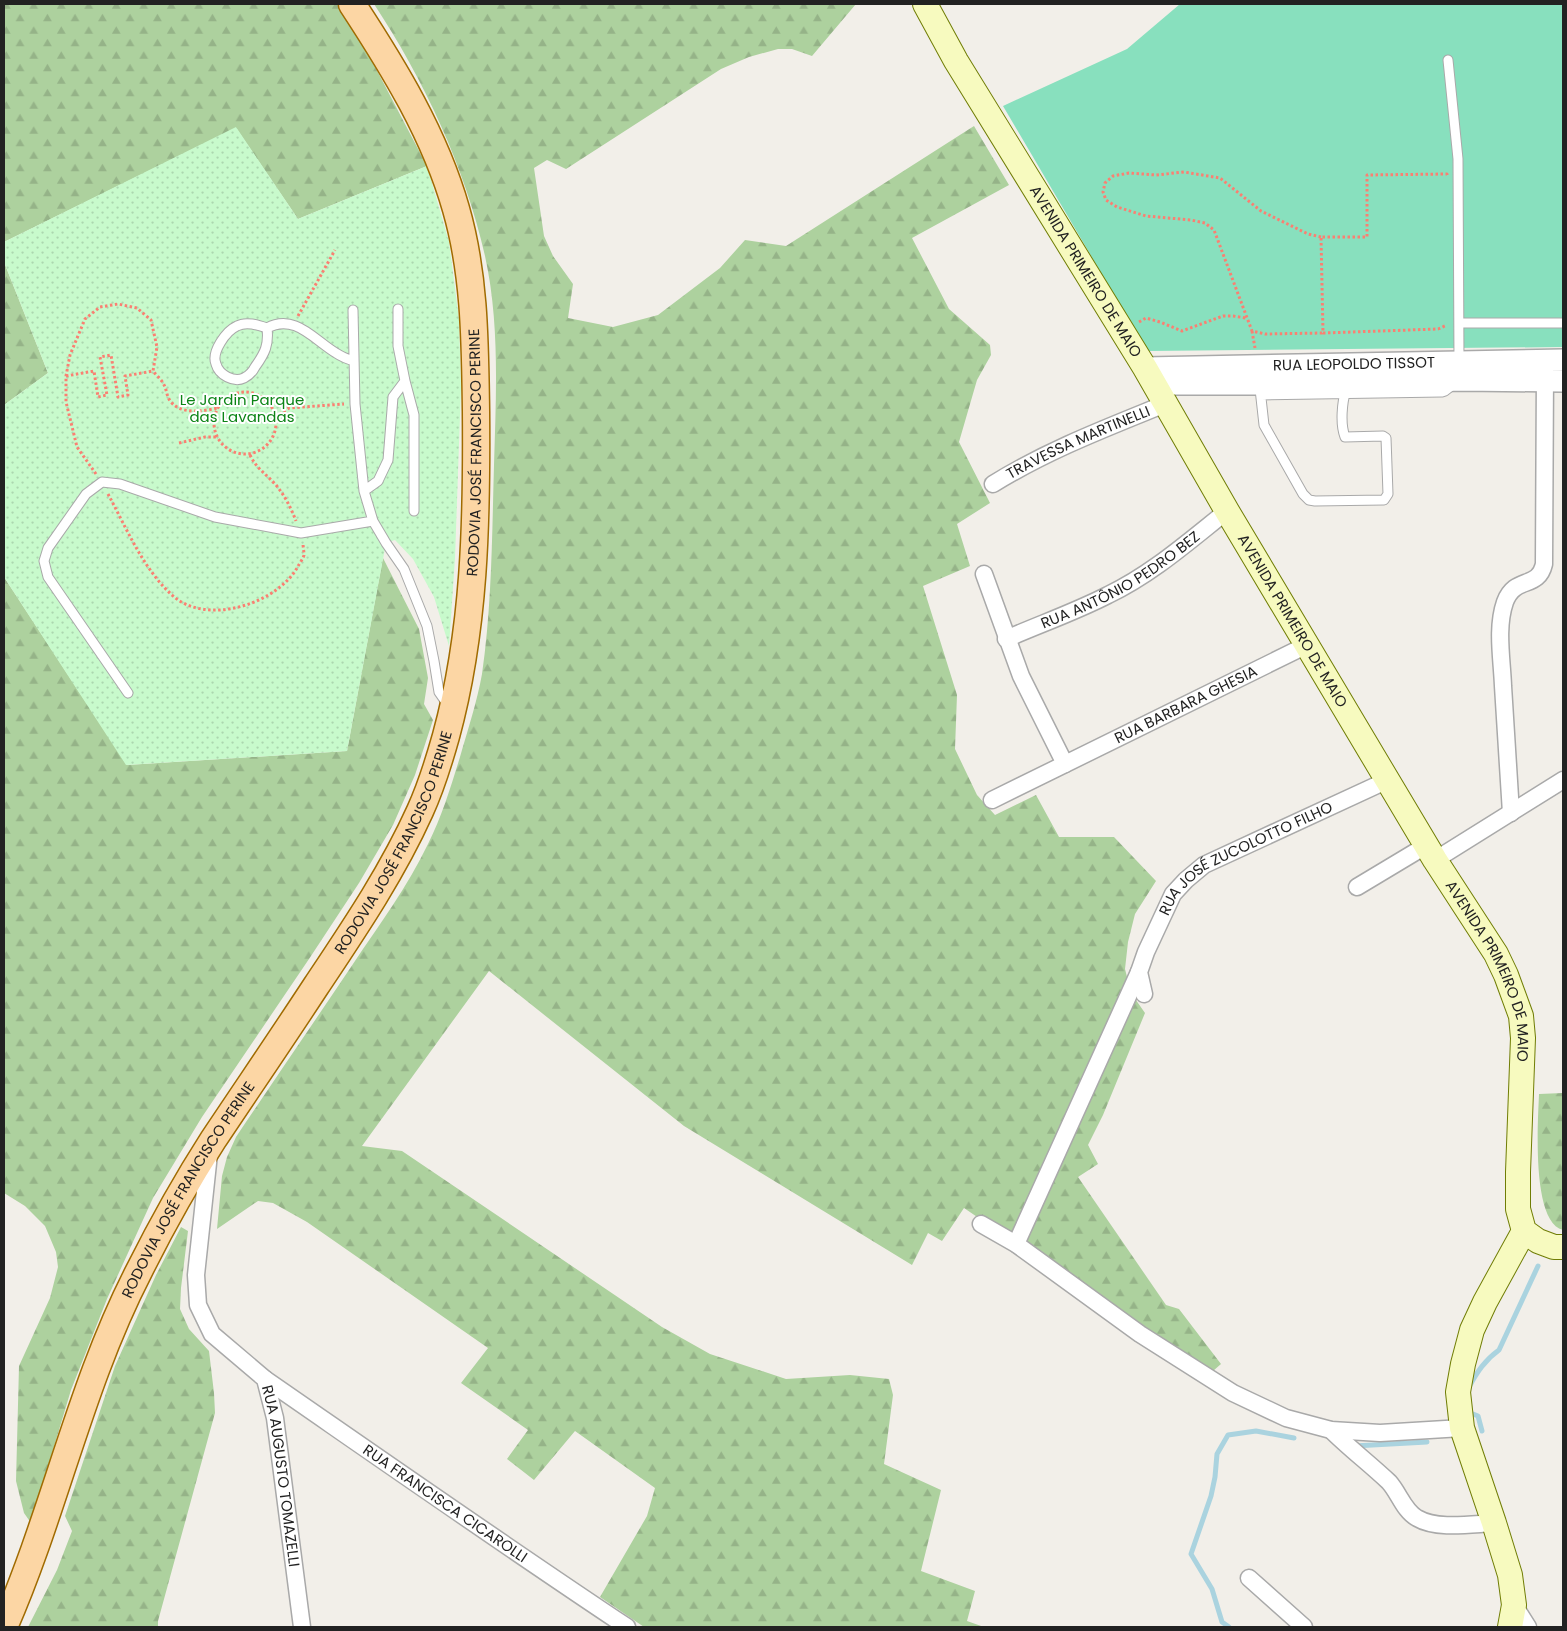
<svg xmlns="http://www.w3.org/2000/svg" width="1567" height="1631" font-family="Poppins,sans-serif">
<defs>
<pattern id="forest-firs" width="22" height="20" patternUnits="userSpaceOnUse" patternTransform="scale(1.25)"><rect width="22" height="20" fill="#add19e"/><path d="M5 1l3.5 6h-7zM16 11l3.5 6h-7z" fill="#95b388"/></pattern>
<pattern id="park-dots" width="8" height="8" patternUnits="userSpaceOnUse" patternTransform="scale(1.25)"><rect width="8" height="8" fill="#c8facc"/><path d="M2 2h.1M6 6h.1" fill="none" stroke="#acd6af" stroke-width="1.8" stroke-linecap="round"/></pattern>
</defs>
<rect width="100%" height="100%" fill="#f2efe9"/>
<path fill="url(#forest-firs)" d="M4,4H337L361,40L427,166L298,219L236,128L4,242Z
M374,4H856L812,56L792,49H778L749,57L721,69L566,169L547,160L534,168L544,236L553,256L573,284L568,318L613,327L658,315L720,268L745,240L786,246L974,126L1009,185L912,238L949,309L990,345L991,355L977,380L959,442L990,503L957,524L970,566L923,586L957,695L955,749L977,795L995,815L1036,795L1059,837H1114L1156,881L1135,914L1128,942L1125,969L1131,993L1145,1013L1103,1115L1088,1145L1098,1164L1078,1177L1166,1305L1179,1309L1221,1364L1213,1371L1157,1339L964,1208L942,1241L928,1233L912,1265L684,1126L489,971L362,1146L402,1151L662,1327L710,1354L786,1379L850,1375L889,1379L893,1395L884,1464L941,1490L921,1571L975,1591L967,1621L984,1627H644L600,1597L647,1516L655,1488L575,1431L534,1480L507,1459L528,1430L461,1383L488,1348L307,1222L273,1203L258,1201L217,1229L222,1176L227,1157L236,1137C275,1079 314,1022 353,964C379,925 408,886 428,844C442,816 451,786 460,757C468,729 477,702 482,674C492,605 492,534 494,465C496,395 500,324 485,256C465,167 424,80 374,4Z
M4,262L48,373L4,405Z
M383,558L419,629L428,678L424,704L433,720L415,775L393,825L359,883L309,959L202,1117L153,1198L107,1299L71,1390L31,1523L24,1513L16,1481L19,1366L50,1298L58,1267L56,1252L45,1226L25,1206L4,1193V577L127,765L347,751Z
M1563,1093V1230C1531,1222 1538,1121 1539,1094Z
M181,1227L188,1231L181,1288L180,1309L189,1329L209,1351L214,1393L215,1413L158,1621V1627H28L57,1570L72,1531L65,1516L115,1366L156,1275Z"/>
<path fill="url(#park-dots)" d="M236,127L298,219L427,166L449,242L459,319L461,388L455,558L449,646L434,597L413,559L395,540L386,543L347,751L126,765L4,577V405L48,373L4,262V242Z"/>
<path fill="#88e0be" d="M1180,4H1563V347L1147,351L1003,106L1127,49Z"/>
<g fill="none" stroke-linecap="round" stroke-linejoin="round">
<path stroke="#aad3df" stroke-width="5" d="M1469,1387C1477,1372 1485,1360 1499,1350L1538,1266
M1468,1412L1478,1416L1482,1431
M1354,1446L1427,1442
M1229,1627L1222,1622L1212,1589L1191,1554L1211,1496L1215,1477L1217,1454L1228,1435L1256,1431L1294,1438"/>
<g stroke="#a9a9a9" stroke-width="11">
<path id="service" d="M1448,60L1458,159L1459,362
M398,309V346L405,381L414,415V511
M353,310L355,404L364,491L373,521L386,543L404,569L427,626L434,661L439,692L448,705
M1459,323H1563
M267,328C269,345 265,353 255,367C253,371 248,376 244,378C234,383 219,375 216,364C211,352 226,331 237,326C246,321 258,325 267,328C295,313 314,340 336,353C342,357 347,359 354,361
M1260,389L1264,425L1303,494L1309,500L1315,501L1384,500L1388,494L1386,438L1383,436L1345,437C1340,424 1342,402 1346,390
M1261,395L1442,392L1445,391L1454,384
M364,491L378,481L388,460L393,397L405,381
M128,693L48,577L44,561L48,548L86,494L102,482L120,484L215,517L301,533L373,521"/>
</g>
<g stroke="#a9a9a9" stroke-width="19">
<g id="minor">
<path id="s1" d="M993,484C1048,450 1106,428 1165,404"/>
<path d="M984,574L1021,676L1065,764"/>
<path id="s2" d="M1006,639C1040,624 1075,612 1108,595C1152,574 1189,541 1227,511"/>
<path id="s3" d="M992,800L1307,645"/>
<path d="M1511,813C1508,771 1506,728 1503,686C1502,659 1496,628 1505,602C1515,575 1538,590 1544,564L1545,370"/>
<path d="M1435,860L1563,780"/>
<path d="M1357,887L1427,845"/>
<path id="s4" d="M1144,994L1139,972L1146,952L1173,894L1186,880L1204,865L1388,780"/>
<path id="s5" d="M209,1154L196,1275L198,1305L212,1334L265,1379L275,1418L302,1627"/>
<path d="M981,1224L1016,1244L1140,1334L1233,1393L1286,1418L1331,1430L1380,1433L1462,1428"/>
<path d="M1016,1244L1139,972"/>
<path id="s6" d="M265,1379C385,1462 505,1546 627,1627"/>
<path d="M1331,1430C1349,1448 1370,1464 1389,1482C1399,1493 1404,1511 1417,1518C1437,1530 1472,1524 1494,1523"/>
<path d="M1249,1578L1304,1627"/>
<path d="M1514,1605L1528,1627"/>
</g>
</g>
<g stroke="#a9a9a9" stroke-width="24">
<g id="tertiary">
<path id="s7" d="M1145,368L1563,360"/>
<path d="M1154,384H1259L1461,380L1563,381"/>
</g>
</g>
<g stroke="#707d05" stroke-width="26">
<g id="secondary">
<path id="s8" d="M925,4L956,61L1145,368L1227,511L1435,860L1496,954L1506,975L1521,1016L1523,1038L1518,1172V1209L1524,1231L1538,1241L1554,1247H1563"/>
<path d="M1510,1627L1514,1605L1510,1575L1494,1523L1462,1428L1458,1392L1463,1364L1472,1330L1485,1302L1524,1231"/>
</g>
</g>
<g stroke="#a06b00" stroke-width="29">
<g id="primary">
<path id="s9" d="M4,1627C55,1511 80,1385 139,1271C161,1227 186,1182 213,1140C247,1089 282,1038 316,986C354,929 392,873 420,811C431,787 439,761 446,736C475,630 477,520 476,411C475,343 475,275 456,209C435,135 394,68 352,4"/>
</g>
</g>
<path stroke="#fa8072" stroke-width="3" stroke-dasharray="2.5 2.5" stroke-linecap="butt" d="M1447,175V174L1367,175V237H1321L1323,333L1438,329L1447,325
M1321,237L1308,234L1261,211L1220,178L1184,172L1156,175L1129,173L1113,176L1105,183L1103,192L1106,200L1117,207L1146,216L1191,220L1205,223L1214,230L1252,331L1265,334L1323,333
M298,316L335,250
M1139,322L1146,318L1160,322L1182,331L1223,316H1233L1246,318
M1252,331L1255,348
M66,376L94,371L98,397L107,395L100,357L111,355L118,397L128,395L125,376L153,371
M214 423a31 31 0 1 1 62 0a31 31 0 1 1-62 0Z
M277,419L281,413L289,408L344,404
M179,443L205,437H217
M250,455C256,468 267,475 276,485C285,496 291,508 296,521
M96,474L77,447L66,402V376L70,355L85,319L100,307L118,304L137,308L151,320L157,347L153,371C156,375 161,379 163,383C167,389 166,396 171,402C182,415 203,411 218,408
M108,494C127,529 143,569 173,596C207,626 276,604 297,568C299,564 303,559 304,555C304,551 303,547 303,543"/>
<use href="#service" stroke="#fff" stroke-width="9"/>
<use href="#minor" stroke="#fff" stroke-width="16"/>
<use href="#tertiary" stroke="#fff" stroke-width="21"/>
<use href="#secondary" stroke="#f7fabf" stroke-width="24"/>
<use href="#primary" stroke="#fcd6a4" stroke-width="26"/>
</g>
<g text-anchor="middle" stroke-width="4" stroke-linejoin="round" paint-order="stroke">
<g font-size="15" fill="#222" stroke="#fff">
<text dy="5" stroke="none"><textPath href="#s8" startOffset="312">AVENIDA PRIMEIRO DE MAIO</textPath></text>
<text dy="5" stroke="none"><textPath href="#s7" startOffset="209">RUA LEOPOLDO TISSOT</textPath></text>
<text dy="5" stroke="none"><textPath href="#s1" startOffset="95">TRAVESSA MARTINELLI</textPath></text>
<text dy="5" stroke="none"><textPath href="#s9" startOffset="1286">RODOVIA JOSÉ FRANCISCO PERINE</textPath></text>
<text dy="5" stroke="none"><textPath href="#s2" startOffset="129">RUA ANTÔNIO PEDRO BEZ</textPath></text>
<text dy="5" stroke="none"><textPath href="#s8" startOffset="718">AVENIDA PRIMEIRO DE MAIO</textPath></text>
<text dy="5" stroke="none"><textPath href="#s3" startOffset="216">RUA BARBARA GHESIA</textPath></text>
<text dy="5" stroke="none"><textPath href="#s9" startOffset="881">RODOVIA JOSÉ FRANCISCO PERINE</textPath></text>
<text dy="5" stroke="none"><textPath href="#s4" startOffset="188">RUA JOSÉ ZUCOLOTTO FILHO</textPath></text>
<text dy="5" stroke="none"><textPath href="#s8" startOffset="1122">AVENIDA PRIMEIRO DE MAIO</textPath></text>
<text dy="5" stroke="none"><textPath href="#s9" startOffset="476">RODOVIA JOSÉ FRANCISCO PERINE</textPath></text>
<text dy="5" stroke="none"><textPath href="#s5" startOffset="352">RUA AUGUSTO TOMAZELLI</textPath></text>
<text dy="5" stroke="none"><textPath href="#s6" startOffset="219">RUA FRANCISCA CICAROLLI</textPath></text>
</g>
<g font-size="15" fill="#0c8416" stroke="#fff">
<text x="242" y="405">Le Jardin Parque<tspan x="242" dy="17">das Lavandas</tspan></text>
</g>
</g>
<rect width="1567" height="1631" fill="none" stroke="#222222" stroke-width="10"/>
</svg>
